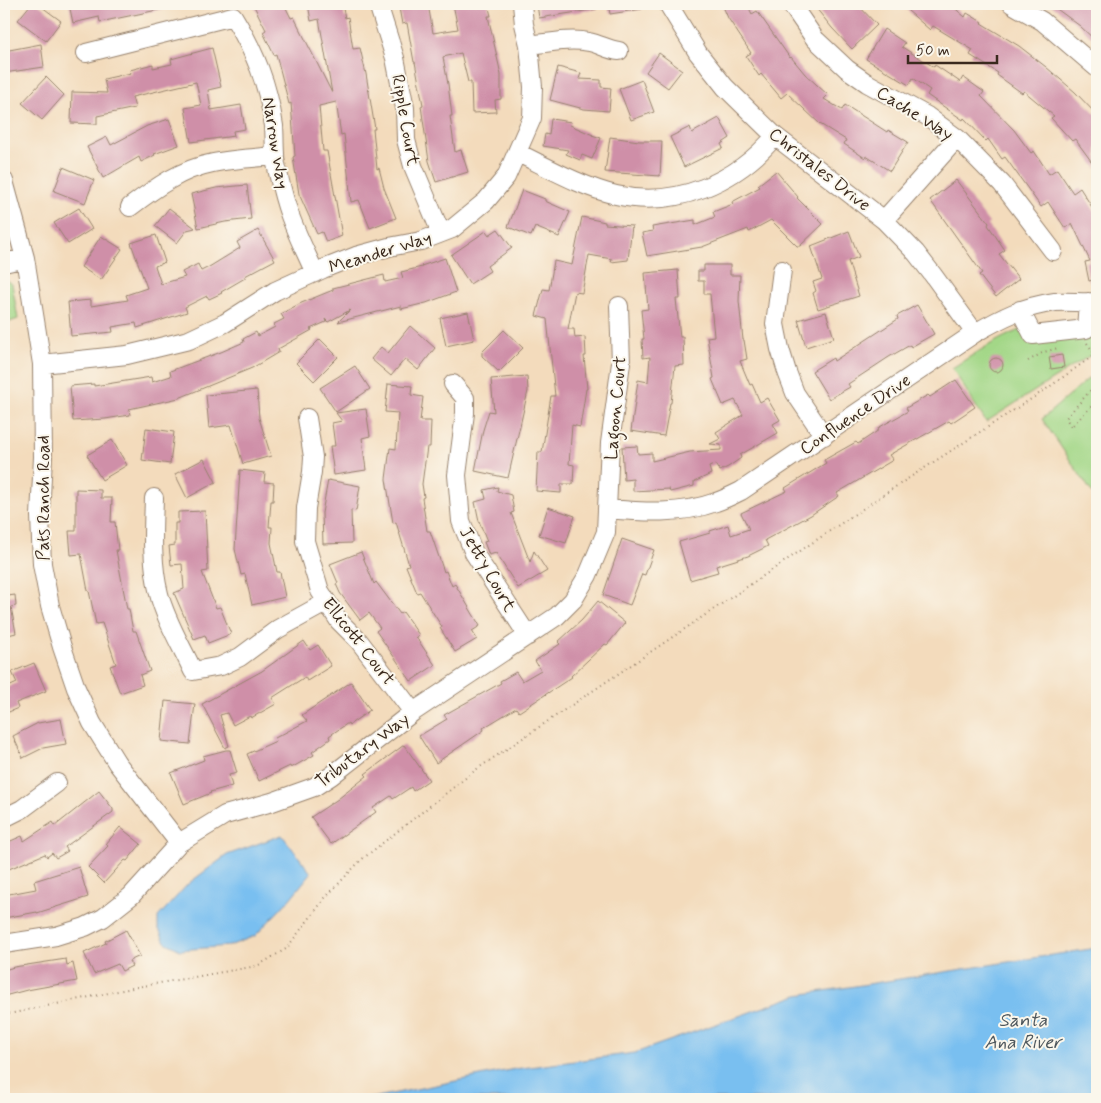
<svg xmlns="http://www.w3.org/2000/svg" width="1101" height="1103" font-family="Mynerve,sans-serif">
<rect width="100%" height="100%" fill="#fbf7ec"/>
<filter id="ink" filterUnits="userSpaceOnUse"><feTurbulence type="fractalNoise" baseFrequency=".02" numOctaves="2"/><feDisplacementMap in="SourceGraphic" scale="10" xChannelSelector="R" yChannelSelector="G"/><feConvolveMatrix kernelMatrix="1 2 1 2 8 2 1 2 1" color-interpolation-filters="sRGB"/></filter>
<filter id="wash" filterUnits="userSpaceOnUse"><feTurbulence type="fractalNoise" baseFrequency=".0096" numOctaves="4" result="noise"/><feDisplacementMap in="SourceGraphic" scale="20" xChannelSelector="R" yChannelSelector="G"/><feGaussianBlur stdDeviation="1.12" result="paint"/><feColorMatrix in="noise" values="0 0 0 0 0 0 0 0 0 0 0 0 0 0 0 0 0 1.4 0 .05"/><feComposite in="paint" operator="in"/></filter>
<g filter="url(#wash)">
<rect width="100%" height="100%" fill="#f3dbbc"/>
<path fill="#a3d787" stroke="#6f8052" d="M4,279L12,284L18,319L4,324Z
M1097,322V351L986,422L952,368C983,349 1012,327 1050,323C1066,322 1082,323 1097,322Z
M1097,371V493L1093,494L1042,419Z"/>
<path fill="#79bff0" stroke="#5a7487" d="M282,835L311,873L289,900L255,936L229,946L180,950L165,942L158,927V917L189,883L227,855Z
M1097,948V1099H367L515,1069L635,1053L798,995Z"/>
<g id="blocks">
<path fill="#cf8fa8" d="M31,4H38L61,21L46,41L18,20Z
M69,4H166L167,8L100,22L99,17L73,23Z
M253,4H284L291,18L294,17L332,93L319,19L311,21L308,4H342L345,18L348,17L353,49L360,48L366,74L375,129H373L377,169L379,168L384,188L396,218L370,228L359,200L351,202L344,134L341,135L336,102L319,106L323,151H327L342,236L326,242L322,232L317,234L299,194L293,157L295,156L291,103L289,104L276,54L274,55L263,32L266,30Z
M424,4H428L433,33L458,29L453,4H488L491,16H488L501,75V99L495,100L496,112L472,113L471,82H468L461,53L443,57L448,84L452,116H450L455,152L461,150L468,172L436,182L429,161L421,106L423,105L415,62H414L407,23L402,24L399,8Z
M537,4H597V9L539,18Z
M608,4H642V9L610,14Z
M722,4H747L752,14L757,11L790,58L791,57L805,74L828,95L824,99L842,110L845,105L887,132L888,130L908,142L890,171L866,156L865,158L844,144L846,140L820,124L787,93L781,98L761,74L759,76L746,56L751,53L728,18Z
M822,4H857L877,25L852,49L832,28L816,8Z
M900,4H950L965,17L967,13L982,22L981,23L1019,46L1046,67L1075,92L1097,115V169L1075,139L1072,141L1051,118L1054,116L1024,91L1022,93L997,75L998,73L970,55L973,50L933,26L930,30Z
M1050,4H1097V42L1080,26Z
M884,29L905,43L902,47L934,67L935,65L960,82L963,77L984,92L981,96L1014,130L1031,153L1034,151L1049,174L1057,169L1073,193L1080,188L1097,215V279L1089,281L1085,262L1090,261L1072,223L1065,228L1048,202L1041,207L1005,157L1002,159L988,139L986,141L964,118L963,120L927,95L930,90L913,78L909,85L866,59Z
M41,44L44,67L4,73V51Z
M212,48L221,87L208,90L211,110L241,105L245,129L233,131L234,136L191,142L185,108L201,105L196,82L132,97L135,108L97,116V124L71,123L72,92L107,93L104,79L131,73L130,70L153,64V68L172,64L171,59Z
M659,53L682,70L668,88L646,72Z
M558,67L581,73L579,79L601,80V87L611,88L609,111L584,109L550,100Z
M46,77L64,95L42,120L22,103Z
M642,80L654,112L631,120L619,89Z
M719,118L730,138L721,144L723,148L684,167L670,137L690,127L692,133Z
M169,119L179,145L154,154L155,155L141,162L139,157L103,178L87,147L107,137L111,145L147,126Z
M551,119L571,122L570,125L593,135H592L601,138L592,159L582,155L580,160L566,154L568,150L543,146L545,134L549,135Z
M610,137L639,141H662L660,176L605,172Z
M63,167L94,180L85,203L54,191Z
M776,171L798,197L797,198L823,224L800,246H797L771,220L749,232L748,229L702,247L647,256L642,233L653,231L652,227L695,220V225L715,217L713,212L733,204L732,202L760,187L758,185Z
M956,180L989,223L988,225L1005,250L999,254L1019,279L996,297L979,275L982,273L930,200Z
M247,185L251,219L225,222L198,228L191,194L216,188Z
M522,190L545,199V201L570,212L559,237L535,227L531,236L508,227Z
M79,208L92,229L68,244L54,223Z
M169,208L195,228L187,230L177,243L155,226Z
M582,217L605,222V224L632,226L628,260L611,262L612,259L589,255L582,293L575,292L568,329H574L575,338L585,337L586,356H584L587,389H586L580,427L572,425L569,464L574,465L573,484H561V493L536,491L538,452H542L551,396H555L547,319L536,316L543,289L549,290L554,261L572,265Z
M498,229L512,248L487,266L490,271L470,284L451,255L486,231L489,235Z
M258,230L275,260L245,276V278L221,292L222,293L209,299L207,296L185,307L187,312L137,328L136,323L112,327L113,332L71,336L68,302L91,300V306L128,300L126,295L147,288L131,243L156,235L165,262L155,266L161,284L185,277L182,272L198,264L201,271L209,267L240,248L237,242Z
M849,231L859,257L848,261L859,296L818,309L813,293L816,291L813,282L822,279L811,246Z
M101,236L122,249L101,280L81,267Z
M445,258L456,292L426,303L401,309V306L338,322L350,310L328,322L325,319L326,322L310,329L312,330L278,349L279,352L252,368L179,398L129,409L130,415L105,419L73,421L70,386L94,384V386L151,377L152,382L171,376L170,371L221,352L244,342L243,339L256,332L258,336L275,327L274,324L284,319L281,314L299,304L333,290V288L384,275L385,282L403,278L401,272L422,267L421,266Z
M704,265H730V275H740L739,301L743,340H744L747,359L740,361L750,385L752,384L760,402L767,398L780,420L773,424L778,433L740,455L741,458L728,467L720,471L716,464L709,467L711,474L694,482V486L670,492L669,489L633,491V479L624,480L622,447L637,446L638,454L652,453V461L690,452L721,450V445L710,444L720,439L716,432L743,415L735,400L723,405L712,379L714,378L707,337L714,336L710,294H704V281H698V271H704Z
M678,270L680,299H676L680,337H683L684,365L675,366L671,403H670L664,436L631,431L638,380L648,382L650,357L643,358L642,339H644L641,310L648,309L645,273Z
M917,305L934,334L911,347L910,345L889,357L848,384L850,387L829,399L812,371L833,358L834,361L898,319L897,316Z
M468,312L474,340L446,346L440,318Z
M826,312L834,338L806,347L798,320Z
M410,326L435,348L418,370L405,359L391,376L371,359L381,347L388,353Z
M504,330L523,348L499,372L482,356V352Z
M320,339L338,357L314,381L296,363Z
M1062,355L1064,367L1051,369L1049,357Z
M989 365a7 7 0 1 1 14 0a7 7 0 1 1-14 0Z
M355,366L370,389L336,412L320,388Z
M527,376L528,391L508,478L475,471L483,430L489,411L494,412L491,379Z
M956,380L975,407L951,423L949,421L889,455L893,460L837,493L839,496L811,515L765,540L768,546L748,556L716,566L718,572L690,580L679,542L710,533V531L728,525L731,535L749,529L741,513L787,491L785,488L826,463L824,460L856,442L858,444L879,430L878,428L908,411L906,408L928,395L930,397Z
M388,384L412,386L411,395L423,397L420,421H431L430,447H427L422,484L424,497L422,498L427,531H430L444,572L446,571L452,586L455,584L480,626L472,631L477,639L455,652L440,628L442,627L420,592L417,593L406,566L409,565L396,522L393,523L386,479L390,448L396,449L398,413L385,412Z
M257,390L259,418L271,456L243,464L231,425L209,428L206,395Z
M366,409L370,436L362,438L366,470L334,475L330,446H335L332,423L342,421L336,413Z
M146,428L174,432L170,464L142,460Z
M112,440L127,465L102,480L87,455Z
M204,459L216,482L187,498L175,474Z
M240,470L265,473L264,482L274,483L273,501H271L269,527H272L271,543L277,572H280L285,597L252,605L245,574L241,575L235,549Z
M328,480L360,486L356,511L351,510L352,543L323,544L322,513Z
M498,487L497,491L511,495L514,512L511,513L530,562L534,551L547,571L518,588L496,553L489,555L484,542L487,541L479,521L475,502L486,499L484,490Z
M76,489L101,490V498H112L111,522H115L118,550H116L127,609H129L133,631H136L150,671L140,675L143,685L120,693L110,666L116,664L102,623L96,624L89,591H88L81,554L71,555L69,531H76Z
M548,507L575,516L566,543L539,535Z
M205,511L208,571L202,572L216,608L220,607L231,634L208,643L205,635L194,639L174,593L184,589L182,564L171,565L169,546L175,545V523H178V512Z
M622,539L654,550L645,575L642,574L630,605L603,595Z
M361,552L374,584L376,582L400,614L403,612L419,635L416,637L435,665L411,681L376,631L380,628L369,613L360,620L340,593L336,584L338,583L330,564Z
M4,594H8V596L15,595L16,606L11,607L16,633L4,636Z
M598,601L625,623L607,645L605,644L571,676L572,677L519,712L516,708L483,728L484,730L436,763L419,736L447,719L444,715L501,683L500,681L516,672L522,681L541,670L535,661L560,644L558,642L582,620Z
M304,641L310,650L318,645L331,666L307,681L305,677L272,698L276,704L251,718L250,716L233,725L227,713L220,715L229,746L225,748L202,704L262,671Z
M34,663L46,691L16,703L18,708L4,714V689L17,683L12,672Z
M351,682L370,710L349,725L348,723L329,736L330,739L312,752L314,755L291,768L290,766L259,781L247,754L276,741L275,738L307,721L302,715Z
M165,701L195,704L190,744L161,741Z
M61,719L66,744L43,748L23,758L13,736L38,723Z
M404,745L429,780L413,791L411,787L393,799L391,796L373,808L376,812L331,844L311,817L338,799L367,776L365,774Z
M226,750H230L237,773L229,775L232,786L210,792L211,793L184,804L171,773L204,760L203,756Z
M99,791L113,809V812L65,847L68,851L56,858L52,853L47,857L45,854L4,871V844L22,836L24,841L53,822L55,826Z
M120,827L141,844L127,861L125,860L104,883L88,867L108,846L106,844Z
M79,867L88,897L37,913V912L4,918V895L36,889L34,881Z
M126,930L140,956L129,961L132,966L122,971L118,964L94,974L84,953L106,943L105,941Z
M66,959L67,965L73,963L77,981L27,990L4,996V970L14,967Z"/>
</g>
</g>
<g filter="url(#ink)">
<use href="#blocks" fill-opacity="0" stroke="#97826d" stroke-width="1"/>
<g fill="none" stroke-linecap="round" stroke-linejoin="round">
<g stroke="#97826d" stroke-width="20">
<path id="minor" d="M378,4L395,58L405,108L406,140L413,166L441,233
M668,4L698,53L725,87L775,136L884,220L916,253L933,275L975,333
M791,4L815,39L847,69L867,83L927,116L957,138L1002,184L1053,251
M1012,4L1042,21L1097,68
M529,45C548,43 570,38 589,42C600,44 608,50 619,51
M86,53L233,16C255,52 268,84 274,126C275,139 274,152 276,164C280,181 283,197 289,213C296,233 306,253 315,273
M518,153C549,168 582,187 616,195C675,209 737,182 775,136
M4,181L25,258L42,364L43,457L40,516L42,564L50,606L62,647L76,688L92,723L117,763L179,843
M130,207C155,188 181,169 213,163C233,159 254,158 275,156
M884,220L957,138
M4,263L25,258
M782,270L775,324L780,349L787,372L795,393L824,436
M1020,310L1033,335L1086,329L1088,302
M42,364L127,355L189,340L225,323L275,291L323,269L356,256L389,247L421,241L452,229L486,201L506,177L532,118L533,87L529,45L524,24L522,4
M453,384L465,398V413L457,475L461,521L474,553L528,636
M307,418L313,457L312,472L306,508L305,541L320,591L339,621L359,641L413,712
M154,498C153,529 151,563 159,594C165,619 182,647 193,671L221,666L240,657L278,629L327,602
M607,509C643,512 681,515 716,502C725,499 733,495 741,491L975,333C1003,317 1022,307 1055,302C1068,301 1083,303 1097,302
M4,818L22,809L57,783
M4,944L56,936L85,927L103,918L131,896L179,843L225,815L272,802L314,787L331,776L413,712L557,616L573,600L588,575L606,532L610,443L621,363L619,306"/>
</g>
<path stroke="#97826d" stroke-width="2" stroke-dasharray="1 4" stroke-linecap="butt" d="M1087,343L1097,357
M1028,361L1044,352L1058,348
M1097,383L1066,418L1071,427L1097,401
M4,1015L137,987L257,966L286,949L325,898L361,860L477,769L892,489L1045,390L1097,353"/>
<use href="#minor" stroke="#fff" stroke-width="18"/>
</g>
</g>
<g text-anchor="middle" stroke-width="4" stroke-linejoin="round" paint-order="stroke">
<g font-size="18" fill="#3b2a1e" stroke="#fbf7ec">
<text transform="translate(915 113) rotate(32)" y="6">Cache Way</text>
<text transform="translate(406 120) rotate(80)" y="6">Ripple Court</text>
<text transform="translate(276 143) rotate(81)" y="6">Narrow Way</text>
<text transform="translate(820 169) rotate(38)" y="6">Christales Drive</text>
<text transform="translate(380 252) rotate(-17)" y="6">Meander Way</text>
<text transform="translate(615 408) rotate(-85)" y="6">Lagoon Court</text>
<text transform="translate(855 414) rotate(-34)" y="6">Confluence Drive</text>
<text transform="translate(43 498) rotate(-90)" y="6">Pats Ranch Road</text>
<text transform="translate(488 569) rotate(60)" y="6">Jetty Court</text>
<text transform="translate(359 641) rotate(52)" y="6">Ellicott Court</text>
<text transform="translate(362 750) rotate(-37)" y="6">Tributary Way</text>
</g>
<g font-size="19" font-style="italic" fill="#4e575d" stroke="#fbf7ec">
<text x="1023" y="1026">Santa<tspan x="1023" dy="22">Ana River</tspan></text>
</g>
</g>
<rect width="1101" height="1103" fill="none" stroke="#fbf7ec" stroke-width="20"/>
<path d="M908 55v8h89v-8" fill="none" stroke="#3b2a1e" stroke-width="2.5"/>
<text x="916" y="55" font-size="15" fill="#3b2a1e" stroke="#fbf7ec" stroke-width="4" paint-order="stroke">50 m</text>
</svg>
